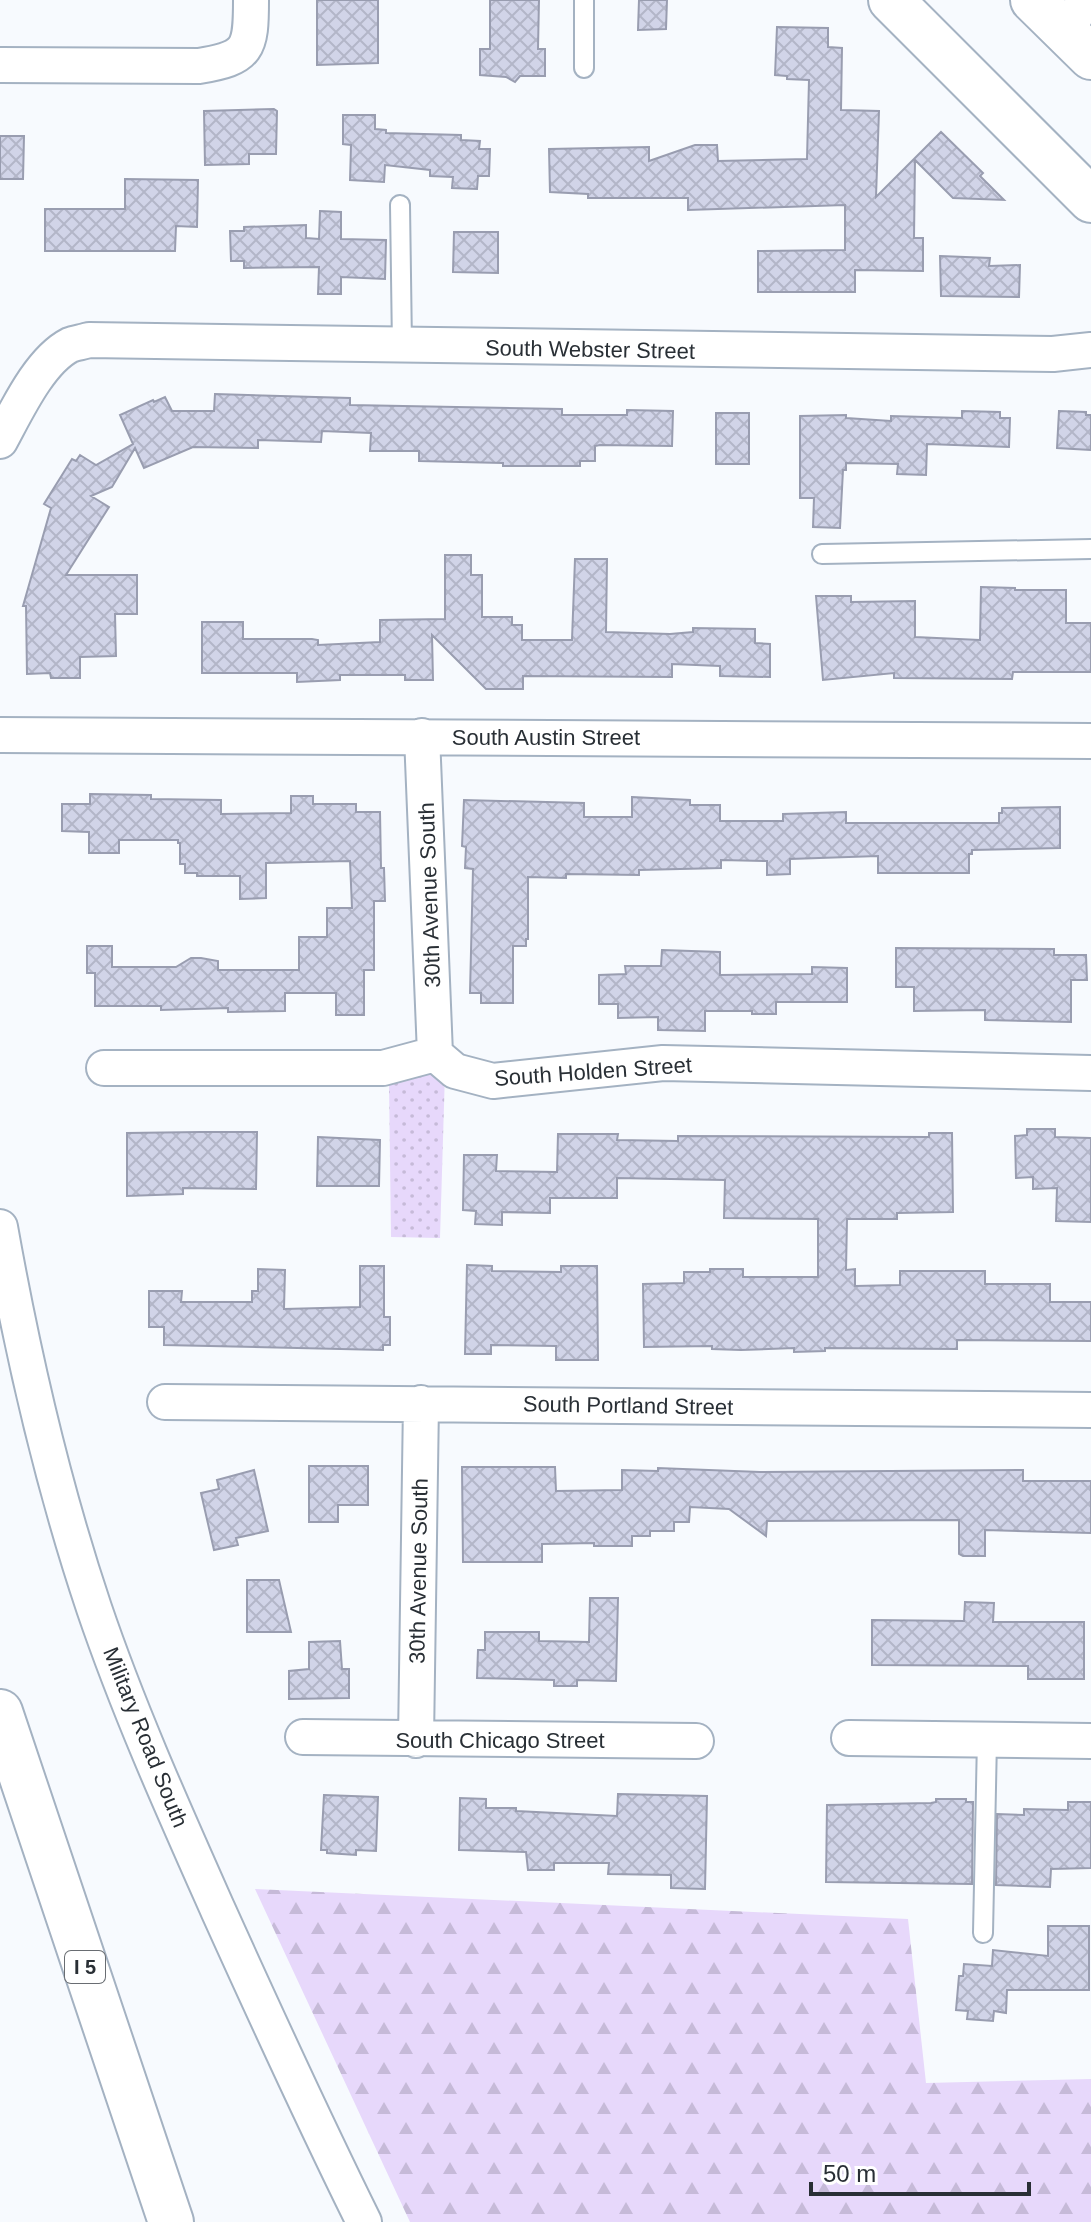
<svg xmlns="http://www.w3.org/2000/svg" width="1091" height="2222" font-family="Arial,sans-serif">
<defs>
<pattern id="grass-dots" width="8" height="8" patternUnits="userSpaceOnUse" patternTransform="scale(2)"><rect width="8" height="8" fill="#e7d8fb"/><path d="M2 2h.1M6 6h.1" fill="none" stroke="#c6bad8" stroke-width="1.8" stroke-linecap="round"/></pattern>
<pattern id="forest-firs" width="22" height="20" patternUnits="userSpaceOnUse" patternTransform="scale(2)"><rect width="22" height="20" fill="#e7d8fb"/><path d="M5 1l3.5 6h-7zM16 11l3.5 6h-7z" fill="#c6bad8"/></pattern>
<pattern id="building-cross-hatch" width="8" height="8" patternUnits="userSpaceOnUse" patternTransform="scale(2)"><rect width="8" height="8" fill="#d1d4e8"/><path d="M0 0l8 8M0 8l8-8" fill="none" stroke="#b3b6c8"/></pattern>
</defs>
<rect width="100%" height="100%" fill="#f7fafe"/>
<path fill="url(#grass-dots)" d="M445,1072L440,1238L391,1237L389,1082L412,1073Z"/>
<path fill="url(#forest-firs)" d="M255,1889L908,1919L926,2083L1091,2079V2222H410Z"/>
<path fill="url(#building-cross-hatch)" stroke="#999db0" stroke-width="2" d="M317,0H378V63L317,65Z
M490,0H539L538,49H545V76H520L515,82L506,77L480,75V49H490Z
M639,0H667L666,29L638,30Z
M777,27L828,28V47L842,48L841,110L879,111L876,197L941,132L983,173L980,176L1004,200L953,198L915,160L914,238H923V271L855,270V292H758V251L845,250V205L688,210V198H588V194L550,192L549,149L649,147V161L695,145H717L718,161L807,159L809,80L787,79V76L775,75Z
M274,109L277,111L276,154H249V164L205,165L204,111Z
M343,115H375V129L386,130V133L461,135V140L480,141L479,149H490L489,176H478L477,189L452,188L453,177L430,176V170L385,165L384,182L350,180L351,145L343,144Z
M0,136H24L23,179H0Z
M125,179L198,180L197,227L176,226L175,251H45V209H125Z
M320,211L341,212V239L386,240L385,279L341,277V294H318L319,267L244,268V261H231L230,231H244V227L306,225V238L319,239Z
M454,232H498V273L453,272Z
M940,256L990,258L989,266L1020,265L1019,297L941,296Z
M215,394L350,398V405L562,409V415H627V410L673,411L672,446L600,445L595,446V461H580V466H503V463L419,461V451H370L371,433L322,431L321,442L258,440V448L193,447L144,468L135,448L112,487L91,496L109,507L66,575H137V614H115L116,656L80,657V678H51L50,673L27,674L26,606H23L51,508L44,504L72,459L76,461L80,455L96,465L133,444L120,415L153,400L154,402L165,397L172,411H214Z
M962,411L1000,412V418H1010L1009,447L927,444L926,475L897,474L898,464L846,463V470H843L840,528L813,527L814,498H800V416L846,415V418L891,421V416L962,418Z
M1059,411L1086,412V415H1091V450L1057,448Z
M716,413H749V464H716Z
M445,555H471V575H482V617H512V625H522V640H572L575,559H607L606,632L670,634L693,632V628L755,629V643L770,644V677L720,676V666L672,664V677L523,676V689H486L432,635L433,680H405V675H340V680L297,682V673H202V622H243V639H312L318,640V645L380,642V620L445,619Z
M981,587L1015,588V590H1066V623H1091V672H1013L1012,679L894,678V673L823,680L816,596H851V602L915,601V637L980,640Z
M90,794L151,795V799L221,800V814L291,813V796H313V804H356V812H380L381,868H384L385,901H374V970H364V1015H336V993H285V1011L228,1012V1008L161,1010V1006H95V973H87V946H112V967H176L191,958H201L218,961V970H299V937H327V908H352L350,861L266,863V898L240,899V876H197V873H185V864H180V843H178V840H119V853H89V832L62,831V804H90Z
M632,797L690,800V805H720V821H783V814L846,812V823H999V813H1002V808L1060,807V848L972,850V854H969V873H878V856L790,859V874L767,875V861L721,860V868L639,870V875L566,874V878L528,877V939H526V946H513V1003H481V993H470L473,869L465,868L466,847L462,846L464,800L584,803V817H632Z
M896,948L1054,949V955H1086L1087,980H1071V1022L985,1020V1010L914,1011V987H896Z
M662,950L720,952V975L812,974V967L847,968V1002H776V1014H752V1011H705V1031L658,1030V1017L618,1018V1004H599V975L626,974L625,966H661Z
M1027,1129H1055V1137L1091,1138V1222L1056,1221L1057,1188L1033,1189V1177L1016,1178L1015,1136L1027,1135Z
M200,1132H257L256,1189L183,1188V1194L127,1196V1133Z
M929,1133H952L953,1212L897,1213V1219H847L846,1270L855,1269V1286L900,1285V1271H985V1284H1050V1302H1091V1341L957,1340V1349L825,1348V1351L794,1352V1348L741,1350L712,1349V1346L644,1347L643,1284L684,1283V1272H710V1269H743V1277H818V1219L724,1218L725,1180L617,1178V1198H550V1213L502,1212V1225L475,1224L476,1211L463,1210L464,1155H497L496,1171L557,1172L558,1134H618L617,1140L678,1141V1136L929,1137Z
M318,1137L380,1140L379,1186H317Z
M467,1265L492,1266V1271L561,1272V1266H597L598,1360H556V1346L491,1345V1354H465Z
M360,1266H384V1317H390V1345H383V1350L164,1345V1327H149V1291H182L181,1302H252V1291H258V1269L285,1270L284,1309L360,1307Z
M309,1466H368V1505H338V1522H309Z
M462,1467H555L556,1491L622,1490V1470L658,1471V1468L760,1472L1023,1470V1481H1091V1533L985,1530V1556H963L959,1554V1520L767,1521L766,1536L729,1509L690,1507L689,1522H674V1531H650V1536H632V1546H594V1543L542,1544V1562H463Z
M254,1470L268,1531L236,1538L238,1545L214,1550L201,1493L219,1489L217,1480Z
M247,1580H279L291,1632H247Z
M590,1598H618L616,1681L577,1680V1686H554V1680L477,1678L478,1650H485V1632H539V1641L589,1642Z
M965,1602L994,1603L993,1622H1084V1679H1028V1666L872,1665V1620L964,1621Z
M340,1641L342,1669H349V1698L289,1699V1671L309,1669V1642Z
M618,1794L707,1796L705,1889L671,1888V1875L608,1874L609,1863H554V1870H528L526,1852L459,1850L460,1798L486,1799V1808H516V1811L617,1816Z
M324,1795L378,1797L376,1851L356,1850V1855L327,1853V1850H321Z
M936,1799H966V1802H973L972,1884L826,1882L827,1805L931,1803L936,1802Z
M1068,1802H1091V1868L1051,1869L1050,1887L996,1885L997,1814L1024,1815V1809L1068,1810Z
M1048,1926H1089V1990H1007L1006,2013L994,2011L993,2021L967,2019L968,2011L956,2010L959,1976H963L964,1964L992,1966L993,1950L1048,1956Z"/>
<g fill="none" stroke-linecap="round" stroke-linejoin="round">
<g stroke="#a4b2c2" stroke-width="22">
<path id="service" d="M584,68V0
M400,205L402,346
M822,554L1091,549
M983,1933L987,1739"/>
</g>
<g stroke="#a4b2c2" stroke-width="38">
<path id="minor" d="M1066,32L1085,0
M0,65L199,66C249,58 251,49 251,0
M0,441C16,412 39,361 70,345C75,343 83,342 89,340L1053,354L1091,350
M0,735L1091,741
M422,736L435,1054
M104,1068H383L435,1054L455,1071L493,1081L663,1063L1091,1073
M0,1227C23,1356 52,1483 94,1608C129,1711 174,1811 218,1910C265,2014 313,2119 364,2222
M165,1402L1091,1410
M303,1737L696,1741
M849,1738L1091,1741
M416,1740L421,1403"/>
</g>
<g stroke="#a4b2c2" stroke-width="48">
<path id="secondary" d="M891,0L1091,200
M1033,0L1091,57"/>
</g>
<g stroke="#a4b2c2" stroke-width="48">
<path id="motorway" d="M0,1712L171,2222"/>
</g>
<use href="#service" stroke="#fff" stroke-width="18"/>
<use href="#minor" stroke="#fff" stroke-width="34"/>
<use href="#secondary" stroke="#fff" stroke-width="44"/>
<use href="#motorway" stroke="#fff" stroke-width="44"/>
</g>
<g text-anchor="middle" stroke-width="6" stroke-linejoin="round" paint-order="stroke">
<rect fill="#fff" stroke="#696d72" stroke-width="2" x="65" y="1951" width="40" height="32" rx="6"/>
<g font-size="20" font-weight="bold" fill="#292f35">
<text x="85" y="1974">I 5</text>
</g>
<g font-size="22" fill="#292f35" stroke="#fff">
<text transform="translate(590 349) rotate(1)" y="8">South Webster Street</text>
<text x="546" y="745">South Austin Street</text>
<text transform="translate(429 895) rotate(-92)" y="8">30th Avenue South</text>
<text transform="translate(593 1071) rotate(-4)" y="8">South Holden Street</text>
<text transform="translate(628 1405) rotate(1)" y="8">South Portland Street</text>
<text transform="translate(418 1571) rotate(-89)" y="8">30th Avenue South</text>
<text transform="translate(146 1737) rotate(68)" y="8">Military Road South</text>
<text x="500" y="1748">South Chicago Street</text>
</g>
</g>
<path d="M811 2182v12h218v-12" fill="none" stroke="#292f35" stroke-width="4"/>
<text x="823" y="2182" font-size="24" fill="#292f35" stroke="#ffffff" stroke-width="6" paint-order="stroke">50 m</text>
</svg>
